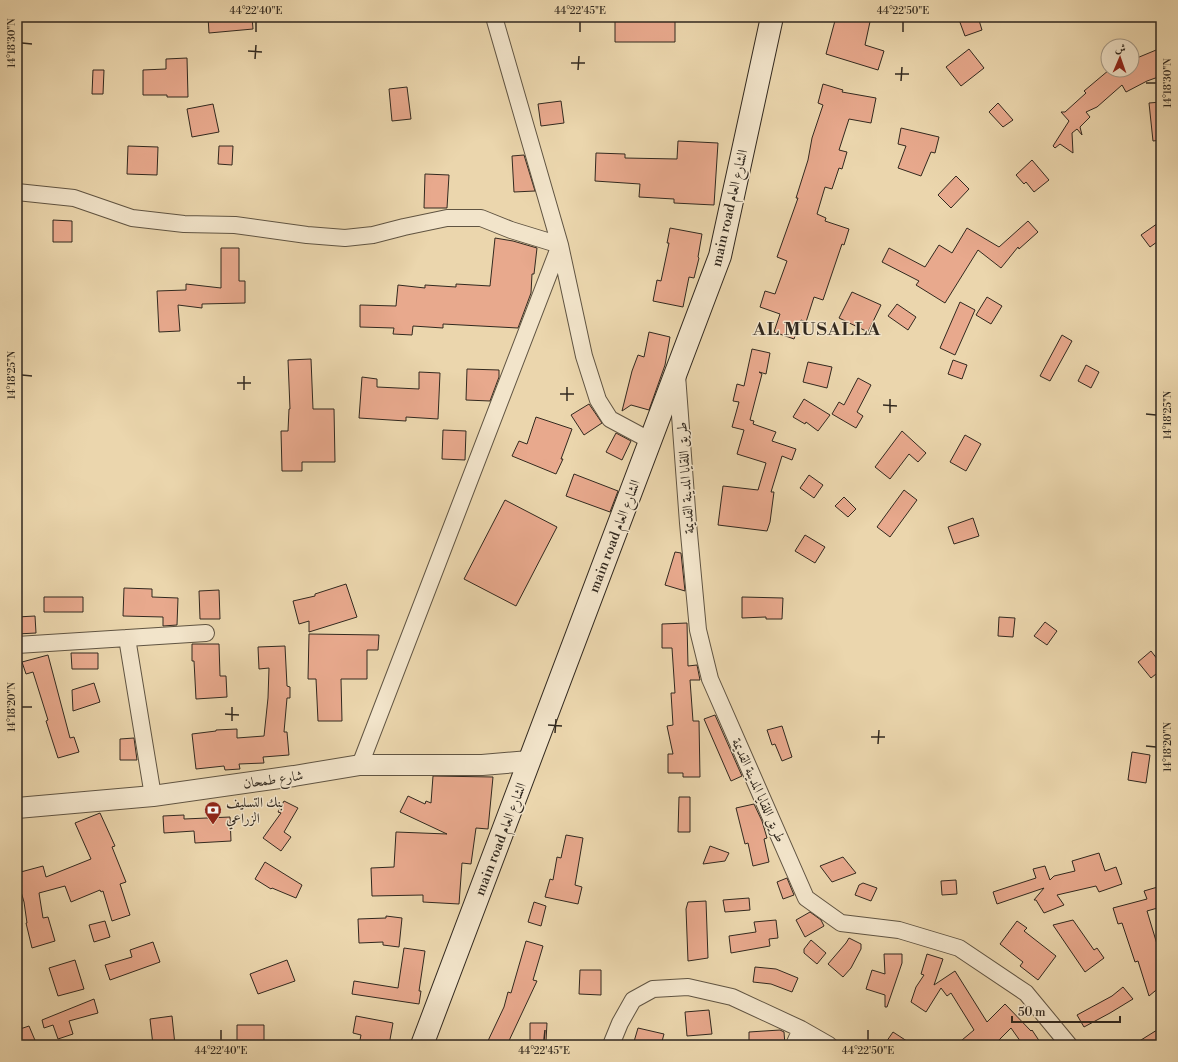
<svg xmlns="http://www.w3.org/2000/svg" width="1178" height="1062" font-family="'Libre Bodoni',Amiri,serif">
<rect width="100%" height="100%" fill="#ebd6ad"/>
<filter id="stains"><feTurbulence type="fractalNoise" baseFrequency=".005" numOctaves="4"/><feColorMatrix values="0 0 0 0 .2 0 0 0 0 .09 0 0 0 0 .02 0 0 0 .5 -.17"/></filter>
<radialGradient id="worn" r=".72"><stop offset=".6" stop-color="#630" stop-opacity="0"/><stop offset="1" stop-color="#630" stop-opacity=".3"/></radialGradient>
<path fill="#e8a98d" stroke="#32291f" d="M208,17H252L253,29L209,33Z
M615,17H675V42H615Z
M836,17H871L865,45L884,51L878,70L826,54Z
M958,17H978L982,30L965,36Z
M1161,48V76L1147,81L1126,92L1122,85L1097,107L1086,112L1090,117L1080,127L1082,135L1077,129L1072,133L1073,153L1060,144L1055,148L1053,146L1069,121L1061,112H1065L1086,93L1084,91L1109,70H1132V60Z
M969,49L984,68L961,86L946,67Z
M187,58L188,97H167V95H143V70L166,69V59Z
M93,70H104L103,94H92Z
M823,84L843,90L842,92L876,98L871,123L849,119L839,150L847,152L842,169L839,168L832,189L825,187L817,214L826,218L825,221L849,229L844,245L842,244L823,300L814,297L806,322L801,320L794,339L774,332L780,314L760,307L765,291L775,294L787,261L777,257L798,198H796L808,160L812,138L823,105L818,103Z
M407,87L411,119L392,121L389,89Z
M561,101L564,123L541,126L538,104Z
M1161,102V140L1153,141L1149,103Z
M998,103L1013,120L1003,127L989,112Z
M213,104L219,132L192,137L187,109Z
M901,128L939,137L935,153L931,152L921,176L898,168L906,146L898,144Z
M678,141L718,143L714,205L674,203V199L639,197L640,184L595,181L596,153L625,154V158L677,159Z
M128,146L158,147L157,175L127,174Z
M219,146H233L232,165L218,164Z
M524,155L535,191L514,192L512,156Z
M1032,160L1049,180L1034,192L1026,182L1024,184L1016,175Z
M425,174L449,175L447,208H424Z
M956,176L969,189L951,208L938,195Z
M53,220L72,221V242H53Z
M1028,221L1038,232L1019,249L1018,247L1001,268L978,250L945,303L916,285L919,281L882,262L889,248L925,267L939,245L952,253L967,228L999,247Z
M1161,221V239L1150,247L1141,235Z
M670,228L702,234L698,257L699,258L694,278L689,277L683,307L653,301L657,280L661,281L669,243H667Z
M495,238L513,241L537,248L534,274H532L531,293L518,328L443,324V328L413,326L412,335L393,334L394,328L360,327V305L396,306L398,285L425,288V285L456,287V284L490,286Z
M221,248H239V281H245V303L202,304V308L178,305L180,331L159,332L157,291L186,290V284L221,288Z
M852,292L881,305L868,332L839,318Z
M987,297L1002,306L991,324L976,315Z
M960,302L975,310L955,355L940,348Z
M897,304L916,317L908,330L888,316Z
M649,332L670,337L665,365L649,410L631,405L622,411L632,371L638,355L644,357Z
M1062,335L1072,341L1050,381L1040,376Z
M752,349L770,353L766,374L759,372L762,374L750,420L754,421L753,424L776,432L772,441L796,449L792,460L782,456L771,492H774L770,522L767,531L718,525L723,486L758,490L766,463L737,454L744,430L732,427L739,402L733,401L737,384L744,386Z
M311,359L313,409H334L335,462H302V471H282L281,431H288L289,409H290L288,360Z
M953,360L967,365L962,379L948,374Z
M808,362L832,367L827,388L803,382Z
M1086,365L1099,372L1091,388L1078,381Z
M467,369L499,370V377L490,401L466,400Z
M419,372L440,373L438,419L406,417V421L359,418L362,377L377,379V387L419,389Z
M858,378L871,385L857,412L863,416L856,428L832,414L839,402L844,405Z
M804,399L830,415L818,431L806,422L805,424L793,417Z
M589,404L602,423L584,435L571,415Z
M536,417L572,429L561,459H563L556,474L512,456L519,441L527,444Z
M443,430L466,431L465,460L442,459Z
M902,431L926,453L918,462L909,454L890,479L875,467Z
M616,433L631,441L622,460L606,452Z
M965,435L981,444L966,471L950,462Z
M574,474L618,491L610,512L566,496Z
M809,475L823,485L814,498L800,488Z
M904,490L917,500L890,537L877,527Z
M844,497L856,509L848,517L835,506Z
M505,500L557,527L516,606L464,579Z
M973,518L979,536L954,544L948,527Z
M805,535L825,547L815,563L795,551Z
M675,552L681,553L685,591L665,585Z
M346,584L357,617L309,632V621L299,624L293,601L315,596V594Z
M124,588L152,589V597L178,598L177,625L163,626V617L123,616Z
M219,590L220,619H200L199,591Z
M44,597H83V612H44Z
M742,597L783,598L782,619H766V617L742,618Z
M35,616L36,633L17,634V617Z
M999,617L1015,618L1013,637L998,636Z
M1045,622L1057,631L1047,645L1034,636Z
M687,623L688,666L697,665L700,680H690L693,721H699L700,777H683V773H668V754H673L667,726L673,725L671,693H675L672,648H662V624Z
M309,634L379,635L378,650H367V679H341L342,721H318L316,679H308Z
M192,644H219L220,676H226L227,697L196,699L194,661H192Z
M285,646L287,686L290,687V698H287L284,732H287L289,755L263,757L264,763L239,764L240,769L225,770L224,766L196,769L192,734L216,731V730L237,729V738L264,736L268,698L269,668L259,669L258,647Z
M1151,651L1161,664V670L1151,678L1138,662Z
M71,653H98V669H72Z
M48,655L70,738L74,737L79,752L58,758L46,721L48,720L33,672L26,674L22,662Z
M94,683L100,702L73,711L72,690Z
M715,715L742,776L731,781L704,719Z
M782,726L792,757L782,761L775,744L772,745L767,730Z
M134,738L137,760H120V739Z
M1132,752L1150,755L1146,783L1128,780Z
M433,776L493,777L488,829L476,828L471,864L462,863L459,904L423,902V895L372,896L371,868L394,867L396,832L447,834L400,812L408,796L425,804L426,801L431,803Z
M679,797H690V832H678Z
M284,801L298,808L284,832L291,837L281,851L263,838L281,813L278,812Z
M754,804L762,821L767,838L764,839L769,862L753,866L748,843L745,844L736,808Z
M100,813L115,846L112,847L126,882L120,884L130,915L112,921L103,891L101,892L100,890L71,902L65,886L39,893L43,918L48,917L55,941L32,948L26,923H27L24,902L17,878V873L43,866L46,877L91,859L75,823Z
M184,815V819L230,817L231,841L195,843L194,831L164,833L163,816Z
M566,835L583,838L575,885L582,887L578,904L545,897L550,879L553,880L557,857L561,858Z
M710,846L729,853L725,861L703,864Z
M1099,853L1105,871L1116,867L1122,884L1099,892L1096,886L1057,895L1064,905L1044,913L1036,900H1034L1044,888L997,904L993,892L1036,878L1033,869L1045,866L1050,880L1054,876L1075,871L1072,861Z
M843,857L856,873L832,882L820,866Z
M265,862L302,885L296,898L272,888L271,889L255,879Z
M787,878L794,895L783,899L777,882Z
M956,880L957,894L942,895L941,881Z
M863,883L877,888L871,901L855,895L859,885Z
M1161,886V907L1147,911L1160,954L1157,955L1161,968V986L1149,996L1138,961L1135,962L1122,923L1118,924L1113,908L1147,899L1144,891Z
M749,898L750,910L725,912L723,900Z
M706,901L708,958L688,961L686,909L688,902Z
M534,902L546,906L541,926L528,922Z
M810,912L821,920L824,926L805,937L796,920Z
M386,916L402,918L399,947L383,945V942L359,943L358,919L386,918Z
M776,920L778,938L769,939L770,946L731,953L729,936L756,932L754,922Z
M1073,920L1094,950L1097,948L1104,958L1085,972L1053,925Z
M105,921L110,937L94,942L89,925Z
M1017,921L1027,928L1024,931L1056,956L1038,980L1020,966L1023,962L1000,944Z
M849,938L861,944V949L851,968L843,977L828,964L846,943Z
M811,940L826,953L817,964L804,953V949Z
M526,941L543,946L533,980L537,981L507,1045H486L504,1007L508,992L511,993Z
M153,942L160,962L110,980L105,965L132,957L130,950Z
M404,948L425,951L419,991H421L419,1004L352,994L354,981L398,988Z
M884,954H902V963L887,1007H885V995L866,989L872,970L885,974Z
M927,954L943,959L934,985L955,971L987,1022L1005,1004L1031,1031L1032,1030L1042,1045H1023L1011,1028L994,1045H956L974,1030L951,993L947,996L941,988L926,1012L911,1002L916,987L924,975L921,974Z
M75,960L84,989L58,996L49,968Z
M287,960L295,981L258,994L250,974Z
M755,967L776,969L798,978L792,992L771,984L753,982Z
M580,970H601V995L579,994Z
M1123,987L1133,999L1110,1013L1084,1027L1077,1015L1112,996Z
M94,999L98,1013L69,1021L73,1034L58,1039L53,1025L44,1028L42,1020Z
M709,1010L712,1034L687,1036L685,1012Z
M172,1016L175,1045H153L150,1019Z
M356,1016L393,1023L389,1045H359L361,1035L353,1033Z
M530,1023H547L546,1041H530Z
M237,1025H264V1045H237Z
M29,1026L37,1045H17V1030Z
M638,1028L664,1034L661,1045H633Z
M780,1030L784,1032L785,1045H749V1032Z
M1157,1030L1161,1037V1041L1155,1045H1133Z
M893,1032L913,1045H884Z"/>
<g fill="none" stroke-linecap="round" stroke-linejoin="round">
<g stroke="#605442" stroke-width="18">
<path id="minor" d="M494,17L560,245L584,356L598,400L610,419L651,441
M17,192L74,198L132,218L184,224L235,225L307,235L345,238L373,235L404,227L447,218H481L511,230L560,245L360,765
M677,375L688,523L698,630L710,679L806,898L841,923L899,930L959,948L1026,993L1069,1045
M127,638L153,796
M17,645L206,633
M611,1045L620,1023L633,1000L653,989L688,987L732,997L801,1029L829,1045
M794,1045L801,1029"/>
</g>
<g stroke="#605442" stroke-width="22">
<path id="tertiary" d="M17,808L153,796L294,776L360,765H482L529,761"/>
</g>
<g stroke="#32291f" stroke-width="24">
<path id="secondary" d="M422,1045L720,256L772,17"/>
</g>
<use href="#minor" stroke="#f2e4ca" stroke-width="16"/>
<use href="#tertiary" stroke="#f2e4ca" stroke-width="20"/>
<use href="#secondary" stroke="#f2e4ca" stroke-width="22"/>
</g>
<path fill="none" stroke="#32291f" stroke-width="1.5" d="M256,32V22M580,32V22M903,32V22M22,43L32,44M248,51L262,52M255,59L256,45M571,63H585M578,70L579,56M895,74H909M901,81L902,67M1146,83H1156M22,375L32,376M237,383H251M244,390V376M560,394H574M567,401V387M883,405L897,406M890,413V399M1146,414L1156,415M22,707H32M225,714L239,715M232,721V707M548,725L562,726M555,733L556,719M871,737H885M878,744L879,730M1146,746L1156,747M221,1040V1030M544,1040L545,1030M868,1040V1030"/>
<defs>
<g id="bank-pin" transform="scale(0.9)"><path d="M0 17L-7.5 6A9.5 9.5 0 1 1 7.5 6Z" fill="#8f2418" stroke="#f2e4ca"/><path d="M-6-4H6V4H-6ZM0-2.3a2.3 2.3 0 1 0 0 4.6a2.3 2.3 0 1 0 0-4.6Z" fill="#fff"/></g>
</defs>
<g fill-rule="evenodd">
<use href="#bank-pin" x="213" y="810"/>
</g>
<g text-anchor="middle" stroke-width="3" stroke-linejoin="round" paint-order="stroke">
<g font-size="14" fill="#32291f" stroke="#f2e4ca">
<text transform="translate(729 208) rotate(-77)" y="5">main road الشارع العام</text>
<text transform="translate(685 478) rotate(-94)" y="5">طريق اللقايا المدينة القديمة</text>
<text transform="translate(614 536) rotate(-69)" y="5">main road الشارع العام</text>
<text transform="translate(273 779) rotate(-8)" y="5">شارع طمحان</text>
<text transform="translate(759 790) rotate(66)" y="5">طريق اللقايا المدينة القديمة</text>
<text transform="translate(500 839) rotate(-69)" y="5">main road الشارع العام</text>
</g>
<g font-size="14" fill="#32291f" stroke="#f2e4ca" text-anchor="start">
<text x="226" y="807">بنك التسليف<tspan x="226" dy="16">الزراعي</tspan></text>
</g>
<g font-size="18" font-weight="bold" letter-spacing="1" fill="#32291f" stroke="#f2e4ca">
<text x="817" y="335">AL MUSALLA</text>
</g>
</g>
<rect width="1178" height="1062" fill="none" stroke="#ebd6ad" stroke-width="44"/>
<g transform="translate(1120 58) rotate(2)"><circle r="19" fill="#f2e4ca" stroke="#a59986"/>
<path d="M0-3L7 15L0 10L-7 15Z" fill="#8f2418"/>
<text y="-6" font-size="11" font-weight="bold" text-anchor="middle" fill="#32291f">ش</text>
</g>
<path d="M1012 1016v6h108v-6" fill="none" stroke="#32291f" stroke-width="2"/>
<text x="1018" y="1016" font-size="12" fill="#32291f" stroke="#f2e4ca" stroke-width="3" paint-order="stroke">50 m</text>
<rect x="22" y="22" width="1134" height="1018" fill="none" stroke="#32291f" stroke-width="1.5"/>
<g font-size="10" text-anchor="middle" fill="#32291f">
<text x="256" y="14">44°22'40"E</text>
<text x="580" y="14">44°22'45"E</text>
<text x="903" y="14">44°22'50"E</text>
<text transform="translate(11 43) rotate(-90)" y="4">14°18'30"N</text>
<text transform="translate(1167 83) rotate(-90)" y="4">14°18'30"N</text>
<text transform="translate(11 375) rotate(-90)" y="4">14°18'25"N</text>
<text transform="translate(1167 415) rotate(-90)" y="4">14°18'25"N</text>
<text transform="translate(11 707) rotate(-90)" y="4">14°18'20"N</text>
<text transform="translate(1167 747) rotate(-90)" y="4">14°18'20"N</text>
<text x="221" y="1054">44°22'40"E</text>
<text x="544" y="1054">44°22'45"E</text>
<text x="868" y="1054">44°22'50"E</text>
</g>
<rect width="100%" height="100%" filter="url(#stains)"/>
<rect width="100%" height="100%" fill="url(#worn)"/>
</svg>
